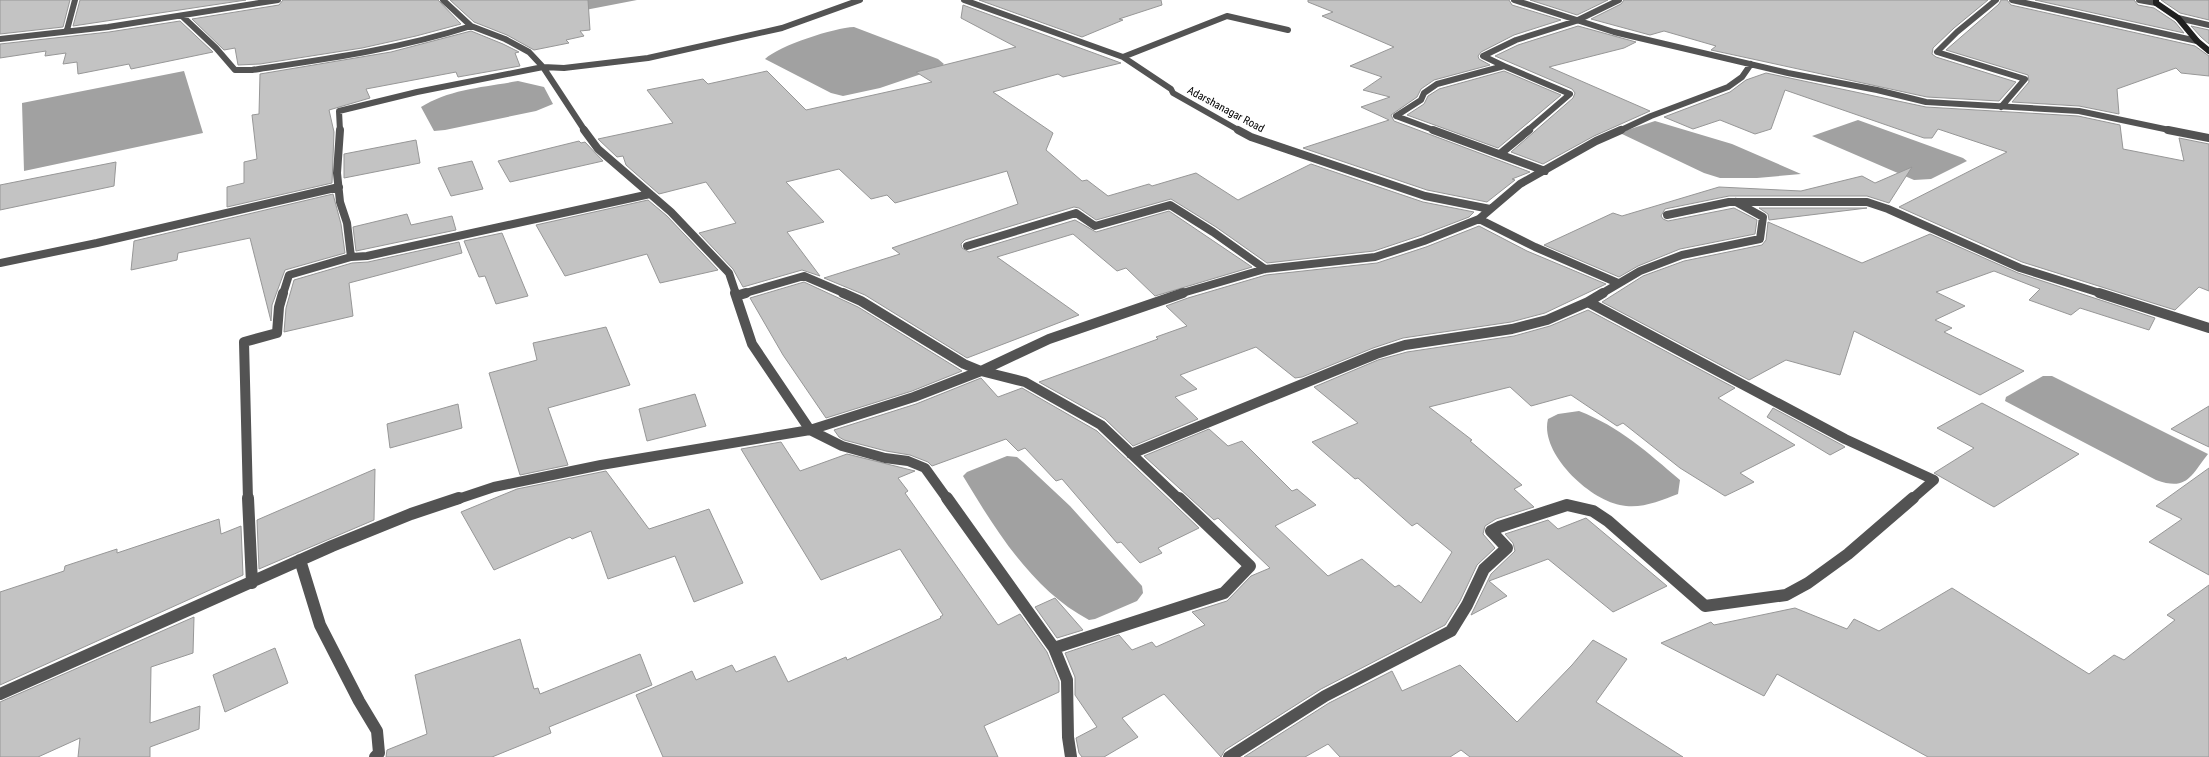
<svg xmlns="http://www.w3.org/2000/svg" width="2209" height="757" font-family="'Roboto Condensed',sans-serif">
<rect width="100%" height="100%" fill="#fff"/>
<path fill="#a1a1a1" d="M557,0H637L580,11Z
M854,27L938,59L944,64L939,68L880,88L843,96L831,93L765,59C780,45 834,28 854,27Z
M184,71L203,133L24,171L22,103Z
M518,81L544,87L553,104L536,111L445,130L434,131L421,107C449,89 485,87 518,81Z
M1858,120L1963,158L1967,161L1931,179L1914,180L1812,136Z
M1655,121L1732,144L1801,174L1757,178H1720L1704,173L1622,134L1621,132Z
M2043,376H2052L2208,454C2190,477 2187,491 2156,480L2005,401L2006,397Z
M1579,411C1620,427 1647,452 1680,480L1678,494C1662,500 1644,508 1626,506C1593,504 1539,454 1548,419L1558,414Z
M1007,456L1017,457L1023,462L1070,506L1142,586L1143,593L1137,601L1095,619L1089,620C1032,590 995,529 963,476L967,472Z"/>
<path fill="#c3c3c3" stroke="#979797" d="M0,0H70L63,27L0,34Z
M80,0H246L73,26Z
M283,0H438L461,24L416,36L362,48L260,64L238,65L235,48L224,50L192,19L279,5Z
M450,0H588L590,30L580,31L584,36L566,40L569,43L534,50L507,35L474,22Z
M979,0H1161L1162,5L1119,19L1123,20L1082,37Z
M1308,0H1509L1512,5L1561,20L1514,35L1481,52L1478,56L1479,59L1490,65L1434,80L1421,89L1417,97L1391,115L1394,121L1530,172L1512,179L1515,180L1487,202L1427,190L1303,148L1389,120L1361,107L1390,97L1363,90L1382,77L1350,66L1394,47L1322,16L1333,12L1308,2Z
M1530,0H1608L1577,15Z
M1624,0H1988L1954,28L1933,48L1932,54L1936,57L2016,82L1999,101L1927,97L1711,50L1716,46L1664,31L1650,35L1591,19L1621,4Z
M2001,0H2007L2011,5L2195,46L2209,56V76L2181,73L2176,68L2117,89L2119,114L2079,106L2012,102L2029,82L2028,75L1946,50L1999,4Z
M2035,0H2134L2138,5L2154,8L2175,22L2184,33Z
M2161,0H2209V20L2180,13Z
M963,5L1121,63L1063,77L1058,74L993,92L1053,133L1046,150L1082,181L1087,180L1108,196L1149,184L1152,186L1196,173L1238,200L1311,164L1423,202L1474,212L1469,217L1422,235L1374,251L1267,263L1216,227L1171,199L1096,220L1079,208L1074,207L965,240L961,244L962,248L969,252L1075,220L1096,232L1169,211L1252,267L1155,296L1126,268L1117,271L1073,234L997,257L1079,315L967,358L865,295L824,278L900,254L892,248L1018,204L1007,171L895,203L887,195L871,199L839,169L786,182L824,222L787,232L820,276L802,270L743,287L733,269L699,233L736,223L706,182L659,194L626,165L623,156L617,157L598,139L673,123L647,90L703,79L708,84L767,71L806,110L932,82L916,72L1016,47L961,18Z
M180,21L213,52L131,69L129,64L78,74L77,62L63,64L66,53L45,56L46,51L0,58V44L109,32Z
M1578,26L1636,42L1624,48L1549,67L1650,111L1594,136L1543,164L1511,152L1573,98L1575,93L1572,89L1495,56L1518,45Z
M2191,26L2209,30V44L2201,37Z
M471,31L503,44L519,52L515,53L520,66L458,77L456,72L366,89L370,98L329,110L334,132L332,183L227,207V187L244,183V162L257,159L252,115L259,114L260,74L391,52Z
M1504,71L1561,95L1498,148L1407,115L1424,104L1428,96L1439,89Z
M1766,73L1926,107L2078,116L2120,125L2123,149L2184,161L2179,138L2209,144V291L2199,287L2175,310L2022,262L1899,207L2007,152L1938,129L1932,138H1924L1785,90L1771,129L1755,134L1720,120L1693,129L1664,117L1730,92L1746,80Z
M416,140L420,163L344,178V154Z
M579,141L581,143L585,142L603,161L510,182L498,161Z
M472,161L483,189L451,196L438,168Z
M116,162L114,186L0,210V185Z
M1912,167L1889,203L1867,196H1729L1665,209L1661,216L1663,219L1668,221L1734,208L1757,220L1755,234L1680,249L1638,266L1619,277L1544,245L1613,213L1622,216L1719,187L1801,191L1862,176L1875,183Z
M333,194L341,224L345,253L285,270L272,305L271,321L250,238L178,253L177,260L131,270L134,241Z
M648,200L667,216L718,270L660,283L647,254L565,276L536,225Z
M1759,208H1867L1769,220L1768,214Z
M407,214L411,225L452,216L456,230L356,251L353,227Z
M1768,222L1862,263L1930,234L2018,273L2155,318L2149,330L2080,308L2071,315L2029,300L2040,289L1994,271L1936,292L1965,306L1935,320L1952,328L1944,332L2024,371L1980,395L1854,331L1840,375L1786,360L1749,380L1602,302L1643,276L1684,261L1762,245L1766,240Z
M1479,226L1527,251L1606,284L1545,313L1511,322L1403,338L1373,348L1302,377L1295,378L1256,347L1180,375L1197,389L1175,397L1198,419L1133,446L1105,419L1039,382L1158,339L1156,337L1187,326L1166,306L1188,298L1266,275L1377,263L1426,247Z
M502,233L528,296L496,304L485,276L479,277L464,241Z
M459,242L462,253L349,283L353,316L284,332L286,308L294,280L352,263L368,262Z
M804,282L858,307L962,371L912,391L826,418L783,355L750,298Z
M1588,310L1735,388L1718,398L1795,445L1740,473L1754,482L1725,496L1680,468L1623,423L1617,426L1571,395L1531,406L1510,387L1429,407L1472,440L1470,441L1522,485L1514,489L1534,507L1496,519L1485,526L1483,534L1495,548L1477,565L1460,601L1445,625L1321,689L1225,750L1221,757L1164,694L1122,718L1138,737L1104,757H1082L1079,753L1076,738L1097,727L1075,695V677L1065,653L1119,635L1132,650L1152,642L1156,647L1205,625L1192,612L1227,601L1251,576L1270,568L1218,518L1214,520L1144,456L1209,429L1228,446L1242,441L1292,491L1297,489L1316,505L1275,526L1328,576L1362,559L1395,587L1399,585L1421,603L1452,552L1417,523L1412,526L1358,478L1355,479L1312,442L1358,423L1314,387L1378,360L1407,352L1514,336L1550,326Z
M606,327L630,385L548,408L568,465L520,475L489,373L537,360L533,343Z
M981,378L998,397L1022,388L1097,431L1199,528L1158,548L1162,553L1140,563L1121,542L1117,543L1062,479L1056,481L1025,448L1018,451L1006,439L932,466L928,462L910,455L886,451L844,440L839,437L834,430L916,404Z
M695,394L706,426L647,441L639,409Z
M1982,403L2079,454L1994,507L1934,473L1974,448L1937,428Z
M458,404L462,428L390,448L387,424Z
M2209,406V447L2171,429Z
M1773,408L1842,445L1845,447L1830,455L1767,417Z
M781,442L800,471L847,454L915,471L898,478L908,491L905,493L998,625L1020,614L1047,652L1059,682V692L984,726L998,757H663L636,695L692,671L696,680L732,665L736,672L775,656L788,682L846,657L847,660L941,618L940,617L943,615L900,549L821,580L741,449Z
M2209,468V575L2149,542L2182,519L2156,506Z
M375,469L374,520L259,569L257,520Z
M606,471L649,529L709,509L743,583L694,602L675,556L608,579L591,531L572,539L570,537L494,570L461,512L517,489Z
M1586,518L1667,586L1613,612L1548,559L1489,581L1507,596L1471,615L1491,574L1515,551L1513,543L1505,534L1548,520L1558,529Z
M219,519L221,534L241,526L243,575L0,685V592L64,571L65,566L117,549V553Z
M2209,585V757H1928L1777,674L1764,696L1661,643L1711,622L1714,625L1795,608L1847,629L1854,619L1879,631L1952,588L2089,674L2114,655L2124,660L2175,620L2167,615Z
M1055,598L1083,630L1057,638L1035,607Z
M194,617L193,653L151,667L150,723L200,706L199,729L150,747V757H78L80,738L38,757H0V702Z
M520,639L534,689L538,688L540,694L640,654L652,685L549,727L551,733L492,757H386L387,750L427,734L415,675Z
M1593,640L1627,659L1596,702L1683,757H1470L1461,750L1450,757H1340L1328,744L1305,757H1244L1329,703L1392,671L1402,691L1460,665L1517,722L1572,665Z
M275,648L288,683L225,712L213,675Z"/>
<g fill="none" stroke-linecap="round" stroke-linejoin="round">
<path stroke="#535353" stroke-width="6" d="M443,0L471,26L505,39L529,52L543,67L585,131
M964,0L1123,57L1171,89L1173,93L1240,131
M1514,0L1614,32L1788,73L1877,90L1926,102L2079,111L2174,131
M1996,0L1957,32L1937,52L2025,79L2001,107
M2012,0L2197,41
M2139,0L2156,3
M182,16L216,48L235,70H252C326,59 400,49 471,26
M2178,18L2209,25
M67,30L75,0
M0,39L108,27L278,0
M1123,57L1227,16L1288,30
M1504,66L1570,94L1527,131
M1396,116L1421,100L1424,93L1437,84L1504,66L1483,56L1516,40L1576,21L1619,0
M1396,116L1436,131
M340,131L339,111L417,92L543,67L564,68L648,58L782,28L860,0
M1619,131L1651,116L1728,87L1742,77L1751,64"/>
<path stroke="#535353" stroke-width="8" d="M584,130L598,149L671,212L729,273L736,294
M1238,130L1251,137L1425,196L1490,209
M1433,130L1545,171
M2168,130L2209,138
M1500,154L1529,130
M1667,215L1729,202H1867L1888,209L2020,268L2103,294
M1479,219L1535,247L1618,283
M967,246L1076,213L1095,226L1170,205L1213,232L1265,269
M351,257L367,256L650,194
M0,263L97,243L339,187
M283,294L289,275L351,257L347,223L340,202L337,173L340,130
M742,294L804,276L846,294
M1179,294L1265,269L1375,257L1424,241L1479,219L1520,184L1596,141L1621,130
M1601,294L1640,271L1682,255L1760,239L1763,217L1736,202"/>
<path stroke="#535353" stroke-width="10" d="M735,293L752,344L810,430L842,446L885,458L908,461L925,468L948,500
M843,293L861,301L964,364L981,371L1025,382L1101,425L1180,500
M2099,293L2209,328
M736,296L746,293
M1588,302L1845,439L1934,480L1911,500
M1131,454L1376,354L1405,345L1512,329L1547,320L1588,302L1603,293
M248,500L244,342L277,333L279,307L283,293
M455,500L494,487L601,465L810,430L914,397L981,371L1049,339L1183,293"/>
<path stroke="#535353" stroke-width="12" d="M248,498L252,583
M947,498L1054,648L1067,680L1068,737L1071,757
M300,560L320,625L359,701L377,731L379,753L375,757
M1054,648L1224,593L1250,566L1179,498
M0,694L332,546L411,514L459,498
M1229,757L1325,696L1451,631L1467,605L1484,569L1507,548L1491,531L1499,527L1567,505L1593,511L1608,521L1705,606L1786,595L1808,583L1848,554L1913,498"/>
<path stroke="#202020" stroke-width="6" d="M2156,0V3L2178,18L2197,41L2209,51"/>
</g>
<g text-anchor="middle" stroke-width="4" stroke-linejoin="round" paint-order="stroke">
<g font-size="11" fill="#000" stroke="#fff">
<text transform="translate(1226 109) rotate(28)" y="4">Adarshanagar Road</text>
</g>
</g>
</svg>
